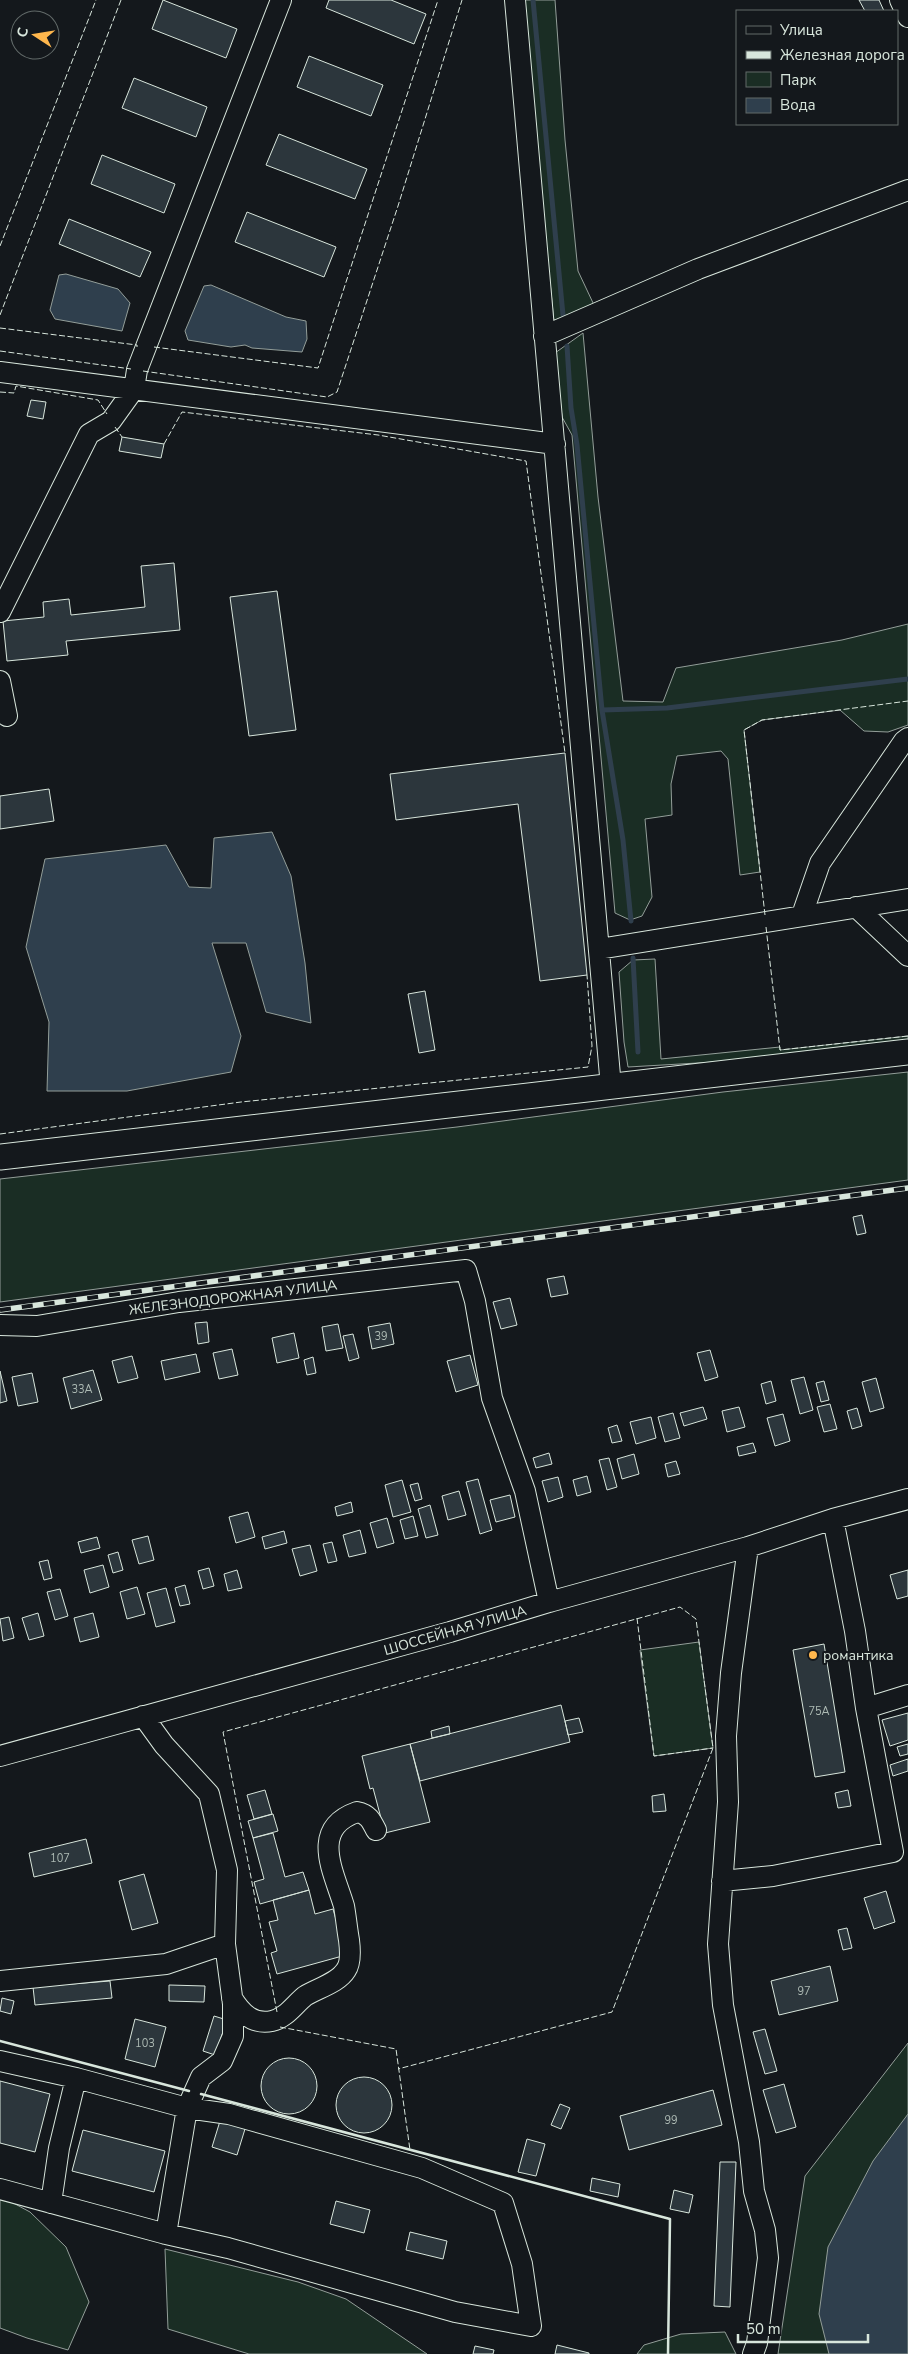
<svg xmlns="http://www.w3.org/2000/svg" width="908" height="2354" font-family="'Nunito Sans',sans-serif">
<rect width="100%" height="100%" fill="#14181c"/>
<path fill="#1a2d24" stroke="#939e99" d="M522,0H555L565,140L578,271L594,305L554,322Z
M583,333L598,497L623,701L663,702L676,668L842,640L908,624V725L888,732L864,731L840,710L762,720L744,730L760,872L740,875L728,759L721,751L677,756L671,784L672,815L645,819L652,897L642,916L630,920L615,913L572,435L562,417L555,353Z
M655,959L661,1059L780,1047V1050L908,1036V1042L732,1061L628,1067L624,1042L619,972L633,960Z
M908,1072V1180L0,1302V1179L457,1127L723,1092Z
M699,1642L713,1748L654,1756L640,1650Z
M908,2043V2142L845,2354H778L805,2176Z
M4,2198L30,2212L66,2247L89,2302L68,2350L27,2338L0,2328V2199Z
M165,2249L298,2282L346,2299L427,2354H249L168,2329Z
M725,2332L736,2354H637L644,2345L681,2334Z"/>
<path fill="#2f3f4d" stroke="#939e99" d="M66,274L118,289L130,303L122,331L55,319L50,310L59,275Z
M211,285L286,317L306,321L307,339L302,352L252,348L245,345L231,347L188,340L185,331L204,286Z
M272,832L291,876L305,963L311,1023L266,1012L246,943H212L241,1036L231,1072L127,1091H47L49,1022L26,947L45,859L166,845L189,887L211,888L214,838Z
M908,2114V2354H829L819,2314L828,2247L873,2161Z"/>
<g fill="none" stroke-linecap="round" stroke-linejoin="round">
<path stroke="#2f3f4d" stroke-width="5" d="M533,0L563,315
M567,346L571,408L577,445L602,710L623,840L631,921
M602,710L667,708L908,679
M633,958L638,1052"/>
</g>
<path fill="#2c363c" stroke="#d8e6dc" d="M163,0L237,29L226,58L152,29Z
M329,0H391L426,14L414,44L326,8Z
M859,0H879L884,11H865Z
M309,56L383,85L371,116L297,87Z
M134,78L207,107L196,137L122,108Z
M279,134L367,169L355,199L266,165Z
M102,155L175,184L164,213L91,184Z
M247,212L336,247L324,277L235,242Z
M69,219L151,252L140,277L59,244Z
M31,400L46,402L43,419L27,416Z
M122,437L164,444L161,458L119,451Z
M174,563L180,630L66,641L68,655L7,661L3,621L44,617L43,602L69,599L71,615L145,607L141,566Z
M277,591L296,730L249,736L230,597Z
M565,753L587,975L540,981L518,804L396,820L390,774Z
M49,789L54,821L0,829V796Z
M425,991L435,1050L419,1053L408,994Z
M862,1215L866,1233L857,1235L853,1217Z
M564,1276L568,1294L551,1297L547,1279Z
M510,1298L517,1325L501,1329L493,1302Z
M207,1322L209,1342L198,1344L195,1323Z
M390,1323L394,1344L372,1349L368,1327Z
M338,1324L343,1348L326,1351L322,1327Z
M294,1333L299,1358L277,1363L272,1338Z
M353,1334L359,1358L349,1361L343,1336Z
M232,1349L238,1375L219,1379L213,1353Z
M710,1350L718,1377L705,1381L697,1353Z
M196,1354L200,1372L165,1380L161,1361Z
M470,1355L478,1385L456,1392L447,1361Z
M132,1356L138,1378L118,1383L112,1361Z
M313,1357L316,1373L307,1375L304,1360Z
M93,1370L102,1400L71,1409L63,1378Z
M0,1371L7,1401L0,1403Z
M32,1373L38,1402L18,1406L12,1377Z
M804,1377L813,1410L800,1414L791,1380Z
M876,1378L884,1408L870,1412L862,1382Z
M771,1381L776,1401L766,1404L761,1384Z
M824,1381L829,1400L821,1402L816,1383Z
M830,1404L837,1429L824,1432L817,1407Z
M703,1407L707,1419L684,1426L680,1413Z
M739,1407L745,1427L727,1432L722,1411Z
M857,1408L862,1426L852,1429L847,1411Z
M673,1413L680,1438L665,1442L658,1417Z
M783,1414L790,1441L775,1446L767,1418Z
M651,1417L656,1438L636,1444L630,1422Z
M617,1425L622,1441L612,1443L608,1428Z
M753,1443L756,1452L739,1456L737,1447Z
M549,1453L552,1464L536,1468L533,1458Z
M634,1454L639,1474L622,1479L617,1459Z
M609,1458L617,1487L607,1490L599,1460Z
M676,1461L680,1474L668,1477L665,1464Z
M587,1476L591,1492L577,1496L573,1480Z
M558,1477L563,1497L548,1502L542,1481Z
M478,1479L492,1530L480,1534L466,1482Z
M402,1480L411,1512L393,1517L385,1485Z
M418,1483L422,1499L415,1501L410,1485Z
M459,1491L466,1515L448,1520L442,1496Z
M510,1495L515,1517L496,1522L490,1500Z
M351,1502L353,1512L337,1516L335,1507Z
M430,1505L438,1535L426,1538L418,1509Z
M248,1512L255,1537L236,1543L229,1517Z
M413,1516L418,1536L405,1539L400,1520Z
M387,1518L394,1543L377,1548L370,1523Z
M360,1530L366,1553L349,1557L343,1535Z
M284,1531L287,1543L265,1549L262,1537Z
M148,1536L154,1560L139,1564L132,1540Z
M97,1537L100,1548L81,1553L78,1542Z
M332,1542L337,1561L328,1563L323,1544Z
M310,1545L317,1571L300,1576L292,1549Z
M118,1552L123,1570L113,1573L108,1555Z
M48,1560L52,1578L44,1580L39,1562Z
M103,1565L109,1587L90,1593L84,1570Z
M209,1568L214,1586L203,1589L198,1571Z
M237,1570L242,1588L228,1591L224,1574Z
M908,1570V1596L897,1599L890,1575Z
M185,1585L190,1604L180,1606L175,1588Z
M137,1587L145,1614L127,1619L120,1592Z
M166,1588L175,1622L156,1627L147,1593Z
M60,1589L68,1616L55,1620L47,1592Z
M38,1613L44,1636L29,1640L22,1618Z
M93,1613L99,1637L80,1642L74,1618Z
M9,1617L14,1638L3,1641L0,1619Z
M824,1644L845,1772L815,1777L793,1650Z
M561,1705L570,1742L420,1781L410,1744Z
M908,1713V1740L890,1746L882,1720Z
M579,1718L583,1732L568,1735L565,1721Z
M449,1726L450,1734L432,1738L431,1731Z
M410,1744L430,1822L385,1833L373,1788L370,1789L362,1756Z
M908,1744V1754L900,1756L897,1747Z
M908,1759V1771L893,1776L890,1765Z
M265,1790L272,1814L254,1819L247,1795Z
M848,1790L851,1806L838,1808L835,1793Z
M664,1794L666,1811L653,1812L652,1796Z
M273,1814L278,1831L253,1838L248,1821Z
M273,1833L285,1877L303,1872L309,1890L260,1904L254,1882L264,1879L253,1838Z
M86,1839L92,1863L34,1877L29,1853Z
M144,1874L158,1923L132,1930L119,1881Z
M309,1890L315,1914L333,1909L346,1955L277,1974L271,1953L277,1951L269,1922L278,1920L273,1900Z
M886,1891L895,1922L874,1929L864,1898Z
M847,1928L852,1948L843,1950L838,1930Z
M830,1966L838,2001L779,2015L771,1981Z
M110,1981L112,1998L35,2005L33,1987Z
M169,1985L205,1986L204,2002L169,2001Z
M2,1998L14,2001L11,2014L0,2011Z
M214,2016L227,2020L215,2055L203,2051Z
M135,2019L166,2027L155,2067L125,2059Z
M765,2029L777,2071L765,2074L753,2032Z
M261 2086a28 28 0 1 1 56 0a28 28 0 1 1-56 0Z
M336 2105a28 28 0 1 1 56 0a28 28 0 1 1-56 0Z
M0,2081L50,2094L35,2152L0,2143Z
M784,2084L796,2127L776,2133L763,2090Z
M713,2090L722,2125L629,2150L620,2116Z
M560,2104L570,2108L561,2129L551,2125Z
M220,2121L245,2129L237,2155L212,2147Z
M83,2130L165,2151L154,2192L72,2171Z
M527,2139L545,2144L536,2176L518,2172Z
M720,2162H736L730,2307L714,2306Z
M592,2178L620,2184L618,2197L590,2191Z
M674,2190L693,2195L689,2213L670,2209Z
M336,2201L370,2210L364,2233L330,2224Z
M410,2232L447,2241L443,2259L406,2250Z
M557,2345L589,2353V2354H555Z
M475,2346L494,2350L493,2354H473Z"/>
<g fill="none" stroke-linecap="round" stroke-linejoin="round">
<g stroke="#d8e6dc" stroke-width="22">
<path id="minor" d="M515,0L611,1087
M900,0L908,17
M544,336L698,269L908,190
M0,372L555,444
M0,612L89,434L111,421L134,389L137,370L281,0
M0,681L7,716
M856,907L908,956
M802,915L820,863L904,741L908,738
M599,949L908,899
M0,1325L37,1326L179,1302L466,1270L475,1301L492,1398L525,1491L549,1602
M748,1547L731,1673L726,1736L728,1802L718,1944L723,2005L749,2142L754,2191L765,2230L768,2258L757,2343L753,2354
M866,1708L908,1695
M143,1716L164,1745L209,1794L227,1870L225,1944L233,2004V2036L222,2061L201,2077L187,2108L166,2234
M0,1756L450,1632L549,1602L748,1547L833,1519L908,1499
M722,1881L773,1876L893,1852L866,1708L855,1631L833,1519
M0,1981L166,1964L225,1944
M232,1998C241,2013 253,2025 272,2021C286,2018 294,2005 305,1996C318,1988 338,1983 346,1970C351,1963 350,1948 349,1940C347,1929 346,1917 344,1906C334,1872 309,1829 357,1812C368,1814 371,1820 376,1830
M0,2061L76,2078L187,2108L229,2114L422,2168L503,2203L522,2264L531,2326L455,2312L228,2248L166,2234L0,2189
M51,2203L59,2148L76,2078"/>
</g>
<g stroke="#d8e6dc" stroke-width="27">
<path id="major" d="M0,1157L908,1052"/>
</g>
<use href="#minor" stroke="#14181c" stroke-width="20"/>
<use href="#major" stroke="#14181c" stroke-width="25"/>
<g stroke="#d8e6dc" stroke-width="5.5">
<path id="rail" d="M0,1310L908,1188"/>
</g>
<use href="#rail" stroke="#14181c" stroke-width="4" stroke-dasharray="11" stroke-linecap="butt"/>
<path stroke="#d8e6dc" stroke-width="1" stroke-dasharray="6 2.5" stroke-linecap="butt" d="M0,246L96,0
M0,315L121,0
M0,328L137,345V347
M154,347L318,368L438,0
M0,351L131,369
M143,371L327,397L337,392L398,206L462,0
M0,392L14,393L16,386L98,400L107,414
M115,427L122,437
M164,444L182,412L378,435L526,461L565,753
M765,915L744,730L762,720L908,701
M766,927L780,1050L908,1036
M0,1134L241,1102L588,1067L592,1046L587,975
M637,1618L654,1756L713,1748
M277,2012L223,1732L680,1607L696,1619L713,1748L612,2012L398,2069
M280,2027L396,2049L410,2150"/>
<path stroke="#d8e6dc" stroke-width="2.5" d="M0,2041L189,2091
M201,2094L670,2219L668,2354"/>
</g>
<circle fill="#ffb74d" stroke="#14181c" stroke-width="2" cx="813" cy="1655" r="5"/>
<g text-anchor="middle" stroke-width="4" stroke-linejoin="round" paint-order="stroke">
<g font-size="11" fill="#adbab4">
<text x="381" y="1340">39</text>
<text x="82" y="1393">33А</text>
<text x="819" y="1715">75А</text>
<text x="60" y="1862">107</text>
<text x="804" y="1995">97</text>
<text x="145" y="2047">103</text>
<text x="671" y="2124">99</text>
</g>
<g font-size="14" fill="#d8e6dc" stroke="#14181c">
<text transform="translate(233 1297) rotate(-7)" y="5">ЖЕЛЕЗНОДОРОЖНАЯ УЛИЦА</text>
<text transform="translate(455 1630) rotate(-16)" y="5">ШОССЕЙНАЯ УЛИЦА</text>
</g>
<g font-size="14" fill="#d8e6dc" stroke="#14181c" text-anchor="start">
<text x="823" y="1660">романтика</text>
</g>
</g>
<rect x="736" y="10" width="162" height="115" fill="#14181c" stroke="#626a69"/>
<rect x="746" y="26" width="25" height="8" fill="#14181c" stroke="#626a69"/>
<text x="780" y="35" font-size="15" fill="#d8e6dc">Улица</text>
<rect x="746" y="51" width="25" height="8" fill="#d8e6dc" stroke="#626a69"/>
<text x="780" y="60" font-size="15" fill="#d8e6dc">Железная дорога</text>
<rect x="746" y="72" width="25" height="15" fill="#1a2d24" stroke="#626a69"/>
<text x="780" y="85" font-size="15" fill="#d8e6dc">Парк</text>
<rect x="746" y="98" width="25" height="15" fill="#2f3f4d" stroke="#626a69"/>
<text x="780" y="110" font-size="15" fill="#d8e6dc">Вода</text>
<g transform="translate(35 35) rotate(282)"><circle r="24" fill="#14181c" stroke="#626a69"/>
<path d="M0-4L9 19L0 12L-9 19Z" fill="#ffb74d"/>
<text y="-8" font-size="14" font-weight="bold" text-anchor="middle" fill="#d8e6dc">С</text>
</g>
<path d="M738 2334v8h130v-8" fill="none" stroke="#d8e6dc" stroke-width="2.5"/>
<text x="746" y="2334" font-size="15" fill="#d8e6dc" stroke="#14181c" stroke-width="4" paint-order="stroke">50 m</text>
</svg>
